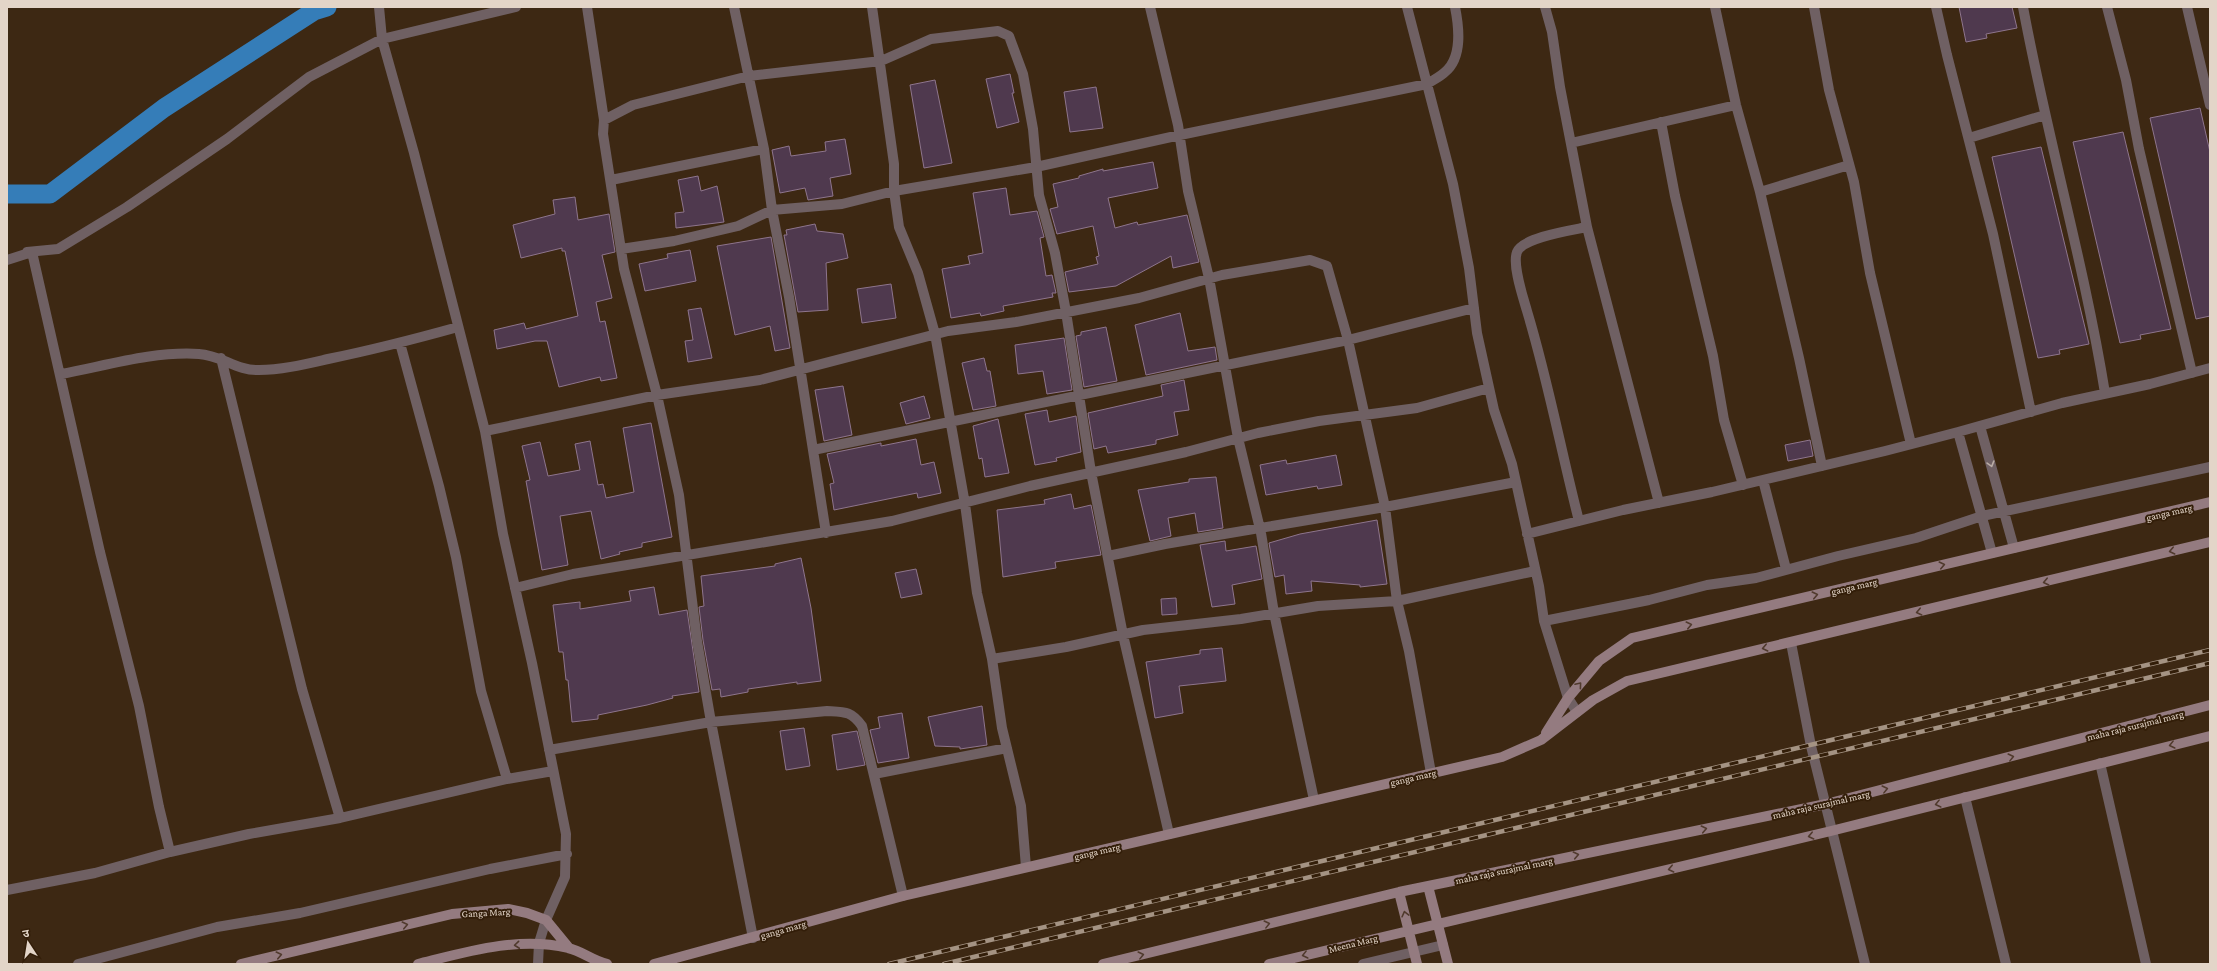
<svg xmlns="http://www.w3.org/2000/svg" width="2217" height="971" font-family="'Crimson Pro','Noto Sans Devanagari',serif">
<rect width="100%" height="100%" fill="#3d2813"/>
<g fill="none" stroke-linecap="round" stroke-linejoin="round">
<path stroke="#357db8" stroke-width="19" d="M7,194H50L164,108L314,11L327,7"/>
</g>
<path fill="#4f394e" stroke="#8e758d" d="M1959,7H2012L2017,28L1986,34L1987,38L1966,42Z
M1010,74L1014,93H1012L1019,122L997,128L986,79Z
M935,80L952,163L924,168L910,85Z
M1096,87L1103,128L1070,132L1064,92Z
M2200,108L2210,152V316L2196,319L2150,118Z
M2123,132L2171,329L2140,335L2141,339L2120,343L2073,142Z
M845,139L851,174L830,178L833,196L808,200L805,188L780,193L772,150L789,146L791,156L826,151L825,142Z
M2041,147L2089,344L2059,350L2060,354L2038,358L1992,157Z
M1153,162L1158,188L1108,198L1115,228L1137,222L1138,225L1187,215L1199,262L1173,268L1171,256L1116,286L1069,292L1065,272L1098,264L1096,257L1099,256L1093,226L1057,234L1050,209L1058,207L1053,184L1079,178V176L1103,169V171Z
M698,176L701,191L717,186L724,222L676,228L675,213L684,212L678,180Z
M1006,188L1010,215L1037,211L1044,237L1040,238L1046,276L1052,275L1056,293H1052L1053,297L1003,306L1004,311L981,316L980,313L951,318L942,269L970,264L968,256L983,253L973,193Z
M575,197L578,220L609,214L615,252L602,255L612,298L596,302L600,322L605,321L617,378L601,381L600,377L559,387L547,341H535L497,349L494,330L524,323L526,329L578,316L565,251H562V248L521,258L513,225L555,214L553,200Z
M815,224L817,231L843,234L848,258L826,263L828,310L798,312L784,235H787L786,230Z
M771,237L790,348L775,351L770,326L735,335L717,246Z
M690,250L696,281L645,291L639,264L668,258L667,254Z
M891,284L896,318L862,323L857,289Z
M701,308L712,358L688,362L685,341L693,340L688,310Z
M1180,313L1188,351L1215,347L1217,360L1146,375L1135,325Z
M1106,327L1117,381L1084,387L1076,336L1081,335V332Z
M1064,338L1072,390L1047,394L1043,371L1018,374L1015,345Z
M984,358L987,371H990L996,406L973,410L962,363Z
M1184,380L1189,410L1174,412L1178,435L1156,440V444L1108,453L1106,446L1094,449L1088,413L1163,396L1161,385Z
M843,386L852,435L824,441L815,390Z
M924,396L930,418L906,424L900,403Z
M1047,410L1049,422L1076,416L1081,452L1056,458L1057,461L1035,465L1025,414Z
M998,419L1009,473L985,477L982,458L979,459L973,426Z
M651,423L672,537L642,543V547L619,552L620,554L601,559L591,511L560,516L568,565L542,570L526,481L530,480L522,446L540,442L548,476L580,470L575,444L590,441L598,485L603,484L606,498L634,492L623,428Z
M916,439L921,465L934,462L941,493L918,498L917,493L834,510L830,484L834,483L827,454L881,443V446Z
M1810,440L1813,456L1788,461L1785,445Z
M1336,455L1342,485L1318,489L1317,486L1266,495L1260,465L1286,460L1287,464Z
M1216,477L1223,528L1198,532L1195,513L1168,518L1171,536L1150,541L1138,490L1189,482V479Z
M1071,494L1074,509L1091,505L1101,555L1055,562L1056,568L1003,577L997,510L1045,504L1044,500Z
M1377,520L1387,584L1360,587V585L1311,581L1312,591L1286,594L1284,575L1275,577L1269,543L1300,534Z
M1225,541L1226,551L1256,546L1262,579L1232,585L1235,604L1212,607L1200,545Z
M801,558L811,608L821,681L797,684V682L748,689V692L721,697L720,689L712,690L703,640L699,607L704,606L701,576L775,566V564Z
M916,569L922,594L901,598L895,573Z
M654,587L659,615L687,610L699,692L672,696L673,698L647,705L598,715V719L572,722L568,680H566L563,652H559L553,605L580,602V609L631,601L629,591Z
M1176,598L1177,614L1162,615L1161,599Z
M1222,648L1226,681L1179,686L1183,713L1155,718L1146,662L1200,654V650Z
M982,706L987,745L960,749V747L935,746L928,717Z
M902,713L909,758L878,763L870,730L880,728L878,717Z
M804,728L810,766L786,770L780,731Z
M857,731L865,765L837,770L832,735Z"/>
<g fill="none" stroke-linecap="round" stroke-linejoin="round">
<path stroke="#6f6063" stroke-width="10" d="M379,7L382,39L414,153L485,431L503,534L532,663L566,834L565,877L546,920L539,943L538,964
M587,7L604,120
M734,7L764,149L772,210L789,297L826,533
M872,7L894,164V191L899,227L918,273L935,334L965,504L977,593L992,659L1002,728L1021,806L1026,867
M1150,7L1178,125L1188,191L1209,278L1238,438L1261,533L1274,613L1314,800
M1407,7L1453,184L1469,268L1477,333L1494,410L1512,464L1539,586L1544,621L1568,698L1577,712
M1545,7L1552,32L1560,87L1587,227C1573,230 1523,237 1517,252C1512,265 1523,297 1527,311C1548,380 1561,451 1579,521
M1715,7L1736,105L1760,192L1799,358L1822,466
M1814,7L1829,90L1854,182L1870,273L1911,444
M1936,7L1947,55L1993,234L2031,412
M2023,7C2047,137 2084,263 2105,393
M2107,7L2126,80L2139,149L2192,373
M2187,7L2210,105
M1661,122L1675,196L1713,356L1724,420L1743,485
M1969,138L2045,115
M1571,143L1736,105
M611,180L764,149
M1760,192L1849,165
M1587,227L1659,503
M621,249L674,241L738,226L772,210L842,204L894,191L1036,167L1180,135L1427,84C1433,80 1440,77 1445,72C1463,57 1459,27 1455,7
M27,252L58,249L127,207L227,139L309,77L382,39L516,7
M7,260L32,252L100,552L139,706L159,807L170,852
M400,343L439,486L456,557L481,691L507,779
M221,358L302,689L340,818
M61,374C105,366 153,351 199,354C221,355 237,371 259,370C282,370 306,364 328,359C372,350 415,339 458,327
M1980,426L2014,548
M485,431L657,395L760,380L948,331L1016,322L1139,298L1222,275L1310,260L1327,266L1348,340L1385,507L1397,601L1409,651L1431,773
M1958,432L1992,553
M813,450L1348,340L1474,308
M1763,480L1786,569
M1527,534L1623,510L1712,492L1885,451L1958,432L2062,403L2150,384L2210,368
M1108,556L1165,544L1385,507L1516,482
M515,588L573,574L892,521L1030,486L1186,452L1258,433L1319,421L1417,408L1489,388
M1544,621L1649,600L1707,585L1756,578L1838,556L1916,538L1982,516L2210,467
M1791,643L1811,746L1865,964
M992,659L1066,647L1143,630L1241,619L1318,606L1397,601L1535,571
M549,750L711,722L827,711C845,712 851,711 862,726L903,896
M2100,763L2146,964
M874,774L1007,748
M1965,797L2006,964
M7,890L95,873L170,852L249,834L340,818L507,779L553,771
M753,938L711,722L697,641L679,495L657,395L624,269L603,134L604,120L633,105L749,76L881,61L931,39L998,31L1009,36L1023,74L1033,129L1039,195L1055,253L1066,312L1091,472L1123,635L1169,834
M78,964L217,927L300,913L490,869L567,854
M1363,964L1443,945"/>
<path stroke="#947b80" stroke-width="10" d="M1546,733L1568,698L1599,661L1632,638L2210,502
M1428,886L1448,964
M1399,892L1417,964
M241,964L452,914L508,909L527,913L546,920L569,948
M418,964C466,952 518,936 568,948C582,951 593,961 607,964
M654,964L903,896L1502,757L1541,740L1593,700L1627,681L2210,542
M1103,964L1399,892L1826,804L2210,705
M1269,964L1831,831L2210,736"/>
<g stroke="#a49383" stroke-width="4.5">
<path id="rail" d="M889,964L2210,650
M944,964L2210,663"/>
</g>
<use href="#rail" stroke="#331e09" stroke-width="3" stroke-dasharray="9" stroke-linecap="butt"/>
</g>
<defs><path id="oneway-chevron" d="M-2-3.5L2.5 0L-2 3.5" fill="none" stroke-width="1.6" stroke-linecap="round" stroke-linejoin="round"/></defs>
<use stroke="#baaca5" href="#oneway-chevron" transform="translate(1991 464) rotate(74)"/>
<g stroke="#503a2d">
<use href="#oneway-chevron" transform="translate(2172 551) rotate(167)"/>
<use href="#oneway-chevron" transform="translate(1942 565) rotate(-13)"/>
<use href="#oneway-chevron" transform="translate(2046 582) rotate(167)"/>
<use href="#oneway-chevron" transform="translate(1815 595) rotate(-13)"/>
<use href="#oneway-chevron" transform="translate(1919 612) rotate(167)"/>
<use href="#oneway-chevron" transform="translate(1689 625) rotate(-13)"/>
<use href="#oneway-chevron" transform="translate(1765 648) rotate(167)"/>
<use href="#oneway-chevron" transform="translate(1579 685) rotate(-50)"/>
<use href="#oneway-chevron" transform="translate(2172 745) rotate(166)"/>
<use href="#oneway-chevron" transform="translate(2011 757) rotate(-14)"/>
<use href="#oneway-chevron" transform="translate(1885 789) rotate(-14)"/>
<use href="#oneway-chevron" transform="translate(1938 804) rotate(166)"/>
<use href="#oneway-chevron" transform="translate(1704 829) rotate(-12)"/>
<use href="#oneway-chevron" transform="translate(1811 836) rotate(167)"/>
<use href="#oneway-chevron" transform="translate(1576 855) rotate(-12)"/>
<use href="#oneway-chevron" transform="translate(1671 869) rotate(167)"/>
<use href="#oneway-chevron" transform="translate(1405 914) rotate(-104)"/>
<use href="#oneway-chevron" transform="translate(1267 924) rotate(-14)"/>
<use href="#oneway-chevron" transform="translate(405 925) rotate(-13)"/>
<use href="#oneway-chevron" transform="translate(517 945) rotate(174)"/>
<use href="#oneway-chevron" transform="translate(279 955) rotate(-13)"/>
<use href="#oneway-chevron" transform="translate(1141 955) rotate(-14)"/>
<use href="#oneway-chevron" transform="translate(1305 955) rotate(166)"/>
</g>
<g text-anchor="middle" stroke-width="4" stroke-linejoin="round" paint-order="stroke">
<g font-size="10" fill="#e3d5c8" stroke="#331e09">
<text transform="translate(2169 512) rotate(-13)" y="4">ganga marg</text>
<text transform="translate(1854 586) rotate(-13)" y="4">ganga marg</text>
<text transform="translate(2135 725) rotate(-14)" y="4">maha raja surajmal marg</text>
<text transform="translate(1413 777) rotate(-13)" y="4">ganga marg</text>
<text transform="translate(1821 804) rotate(-13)" y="4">maha raja surajmal marg</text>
<text transform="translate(1097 851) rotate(-13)" y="4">ganga marg</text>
<text transform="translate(1504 870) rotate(-12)" y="4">maha raja surajmal marg</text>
<text transform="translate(486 912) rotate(-3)" y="4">Ganga Marg</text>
<text transform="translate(783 929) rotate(-16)" y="4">ganga marg</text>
<text transform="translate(1353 943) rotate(-14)" y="4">Meena Marg</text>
</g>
</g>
<rect width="2217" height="971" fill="none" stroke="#e3d5c8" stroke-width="16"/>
<g transform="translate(28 943) rotate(348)" stroke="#331e09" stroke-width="3" paint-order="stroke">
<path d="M0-3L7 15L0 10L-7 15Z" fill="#e3d5c8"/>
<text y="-6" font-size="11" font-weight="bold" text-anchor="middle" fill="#e3d5c8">उ</text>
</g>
</svg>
